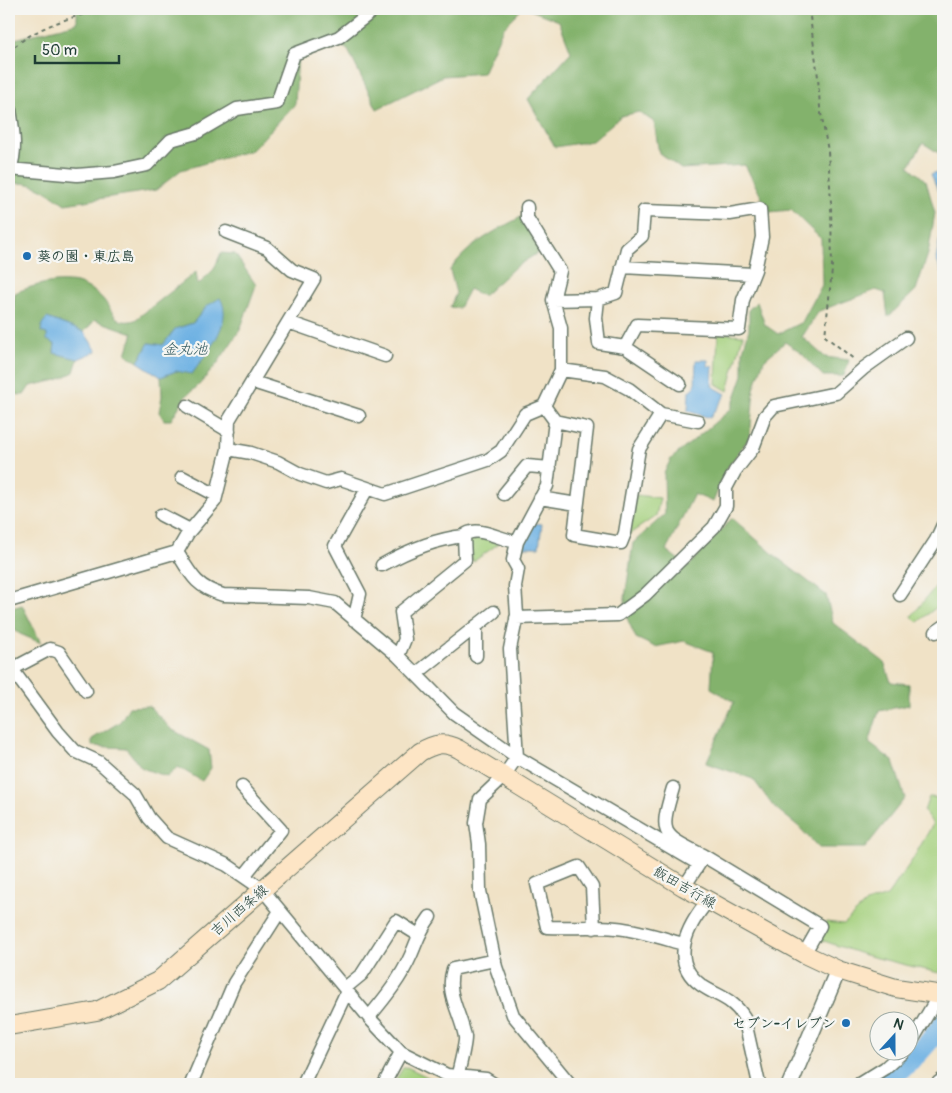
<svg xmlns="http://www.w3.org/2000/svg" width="952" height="1093" font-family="Pangolin,'Klee One',sans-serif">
<rect width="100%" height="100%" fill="#f6f6f2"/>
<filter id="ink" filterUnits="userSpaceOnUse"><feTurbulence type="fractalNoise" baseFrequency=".02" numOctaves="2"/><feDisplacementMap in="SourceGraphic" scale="10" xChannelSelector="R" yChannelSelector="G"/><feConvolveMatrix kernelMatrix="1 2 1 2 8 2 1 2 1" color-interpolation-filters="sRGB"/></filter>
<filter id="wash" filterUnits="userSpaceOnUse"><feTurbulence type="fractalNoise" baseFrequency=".0096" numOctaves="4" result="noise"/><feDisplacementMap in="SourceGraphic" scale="20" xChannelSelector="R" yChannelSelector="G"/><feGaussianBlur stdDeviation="1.12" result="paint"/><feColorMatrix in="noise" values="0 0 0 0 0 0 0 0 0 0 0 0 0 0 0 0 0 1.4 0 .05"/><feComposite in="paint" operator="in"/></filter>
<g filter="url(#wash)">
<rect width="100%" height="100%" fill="#f0e2c6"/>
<path fill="#a4d07d" stroke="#628658" d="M718,333L743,335L728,391L716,384Z
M636,495L660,498L656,516L628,535Z
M471,535L493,540L498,544L473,562L467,541Z
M943,577V602L918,622L911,617Z
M929,797L943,798V966L939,973L865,955L818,939L826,922L844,924L866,903L887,896L911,862L933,824L924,811Z
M407,1067L442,1084H393L403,1068Z"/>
<path fill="#83b26c" stroke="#517850" d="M77,9H522L503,28L483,73L443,76L377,109L348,50L337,43L298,54L295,104L252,150L181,170L156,190L65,204C48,192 30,178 9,185V33L15,39L77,23Z
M528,9H943V156L923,143L909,166L926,181L935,213L928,254L916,290L888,317L885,293L876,290L819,311L802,337L825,357L849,360L844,376H823L802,354L785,342L764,360L754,389L750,437L727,468L713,502L694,494L666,550L688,567L732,518L779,559L826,595L833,623L884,662L891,682L909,684V705L879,711L869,743L893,761L905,798L865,848H819L798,826L773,806L753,779L706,763L734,702L711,688L713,652L684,641L655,647L636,638L626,616L625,598L633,543L665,514L664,473L671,459L731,409L743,375V351L749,329V309L757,302L765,325L778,334L802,322L822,285L821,239L791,210L769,212L745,165L681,169L659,153L654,122L639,112L621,116L592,141L555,147L528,99L571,52L559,21Z
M523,216L539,252L514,268L483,296L469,289L459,308L450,307L456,293L450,270C467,245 496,230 523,216Z
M221,253L235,254L256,285L240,330L217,364L199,385L185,397L171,420H164L159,412L162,396L161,377L176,371L207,306L193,323L175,329L163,345L149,343L138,362L126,354L133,333L95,320L84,332L47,318V334L55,344L54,353L78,359L74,372L58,380L30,386L24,395L9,394V332L15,293C33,285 59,278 80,284C86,286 99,294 103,299C113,311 115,326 135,320L196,272L198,285L214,269Z
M22,605L41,643L20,634L9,626V609Z
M149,706L171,729L209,750L211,768L202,781L178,767L167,777L142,768L126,748L92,746V739L120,722L129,707Z"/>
<path fill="#6db1e3" stroke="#46778c" d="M938,172L943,174V215L940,195L931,174Z
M943,221V275L936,259Z
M220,298C235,322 205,355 192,374L176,371L161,377L138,362L149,343L163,345L175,329L193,323L207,306Z
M47,318L84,332L97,351L78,359L54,353L55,344L47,340V334L41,332L42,324Z
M696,360H708V366L713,367L712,386L726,394L710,418L688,411L689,391L695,386Z
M532,523L542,524L539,547H519Z"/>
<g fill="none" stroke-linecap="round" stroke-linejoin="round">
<path stroke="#6db1e3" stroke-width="20" d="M881,1084C907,1069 926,1047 943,1023"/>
</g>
</g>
<g filter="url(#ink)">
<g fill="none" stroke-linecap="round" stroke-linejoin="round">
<g stroke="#687767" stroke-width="15">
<path id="minor" d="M9,103C12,123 18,149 10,169
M9,169L77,175L114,172L147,165L171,140L196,133L237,109L277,103L294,54L339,37L375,9
M622,267L753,274
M598,299L596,318L599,343L625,347L680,384
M553,300L598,299L616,293L627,249L642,236L644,211L730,214L760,209L762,237L755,270L743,300L739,329L637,325L625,347
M288,322L385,356
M253,382L359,416
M187,406L229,431
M544,406L555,421L547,486L517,542L513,560L518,569L515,586L517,615L510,649L517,757L503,777L480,799L476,823L479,844L480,891L496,967L513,1015L570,1084
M661,414L698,421
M555,421L587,428L574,535L621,543L625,533L639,449L661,414L629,389L605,376L561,370
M228,449L251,453L278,462L300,474L326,483L341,479L385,494L488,460L501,451L525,414L544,406L561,370V328L553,300L560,271L527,218V207
M182,477L216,495
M504,494L527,466L550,468
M540,498L577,504
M161,515L190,530
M177,552C191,575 196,587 223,595L309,598L335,603L398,656L454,713L517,757L699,864L704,856L820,926L804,954
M382,565C407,551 435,539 464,536
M900,595L936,540L943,525
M9,601L177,552L188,533L215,501L228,449L229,420L314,279L292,270L267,248L226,232
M516,618L618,615L645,595L714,527L726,506V488L735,471L753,448L765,416L774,406L836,393L864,368L906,338
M354,620L360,594L335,546L367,489
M936,632L943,627
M398,656L405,639L401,612L465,560L464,536C476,524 500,540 517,542
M476,656V626
M9,665L58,732L75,751L99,762L135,794L149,818L167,838L227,865L262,889L371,1020L401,1052L447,1075L486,1079L494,1084
M12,669L50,649L59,652L86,691
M416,674L494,612
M242,787L281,830L244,876
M673,788C659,835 661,834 704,856
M684,887L699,864
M708,901C688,925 668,961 701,985C718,997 731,997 744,1017L759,1084
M594,928L592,887L579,867L537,884L547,927C570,928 593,926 616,928C639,930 662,938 683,944
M345,988L362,974L396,921L417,934
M369,1017C385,998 401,978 411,955C418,939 419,932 430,917
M910,1044L939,995
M456,1083C458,1073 466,1043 465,1037C461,1013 445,994 453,969L495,960
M191,1084L234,983L280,911
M303,1084L347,991
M384,1084L401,1052
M859,1084L885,1068L905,1050"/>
</g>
<g stroke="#687767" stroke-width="18">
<path id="tertiary" d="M790,1084L838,970
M939,1084L943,1081"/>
</g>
<g stroke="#687767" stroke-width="20">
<path id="secondary" d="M9,1026L97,1011L158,981L420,752C434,744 443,741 459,749L684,887L804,954L838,970L896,988L943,995"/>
</g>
<path stroke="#687767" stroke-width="2" stroke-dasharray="4 4" stroke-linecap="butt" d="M809,9L818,77L820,108L828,151L831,203L832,270L825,336L855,360
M9,52C33,27 73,16 107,9"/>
<use href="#minor" stroke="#fff" stroke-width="12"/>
<use href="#tertiary" stroke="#fff" stroke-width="15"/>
<use href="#secondary" stroke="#fde5c5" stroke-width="18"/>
</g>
</g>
<g fill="#1f6fb2" stroke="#f6f6f2" stroke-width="2">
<circle cx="27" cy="256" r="5"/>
<circle cx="846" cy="1023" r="5"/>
</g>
<g text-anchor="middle" stroke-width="4.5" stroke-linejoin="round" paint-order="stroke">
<g font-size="14" font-weight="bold" fill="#1f3d34" stroke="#f6f6f2" text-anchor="start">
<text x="37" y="261">葵の園・東広島</text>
<text x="836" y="1028" text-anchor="end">セブン-イレブン</text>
</g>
<g font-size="14" fill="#1f3d34" stroke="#f6f6f2">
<text transform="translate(685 887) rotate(30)" y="5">飯田吉行線</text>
<text transform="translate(239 910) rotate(-41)" y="5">吉川西条線</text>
</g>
<g font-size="15" font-style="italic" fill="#325a60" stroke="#f6f6f2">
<text x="185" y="354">金丸池</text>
</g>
</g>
<rect width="952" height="1093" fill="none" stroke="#f6f6f2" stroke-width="30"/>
<g transform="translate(894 1036) rotate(21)"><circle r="24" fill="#f6f6f2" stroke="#a0aca6"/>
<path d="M0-4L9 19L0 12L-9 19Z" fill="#1f6fb2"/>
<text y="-8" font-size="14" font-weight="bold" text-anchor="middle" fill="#1f3d34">N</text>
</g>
<path d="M35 55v8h84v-8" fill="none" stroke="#1f3d34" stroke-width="2.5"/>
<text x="42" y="55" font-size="15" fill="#1f3d34" stroke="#f6f6f2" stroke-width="4" paint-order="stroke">50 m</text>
</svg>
